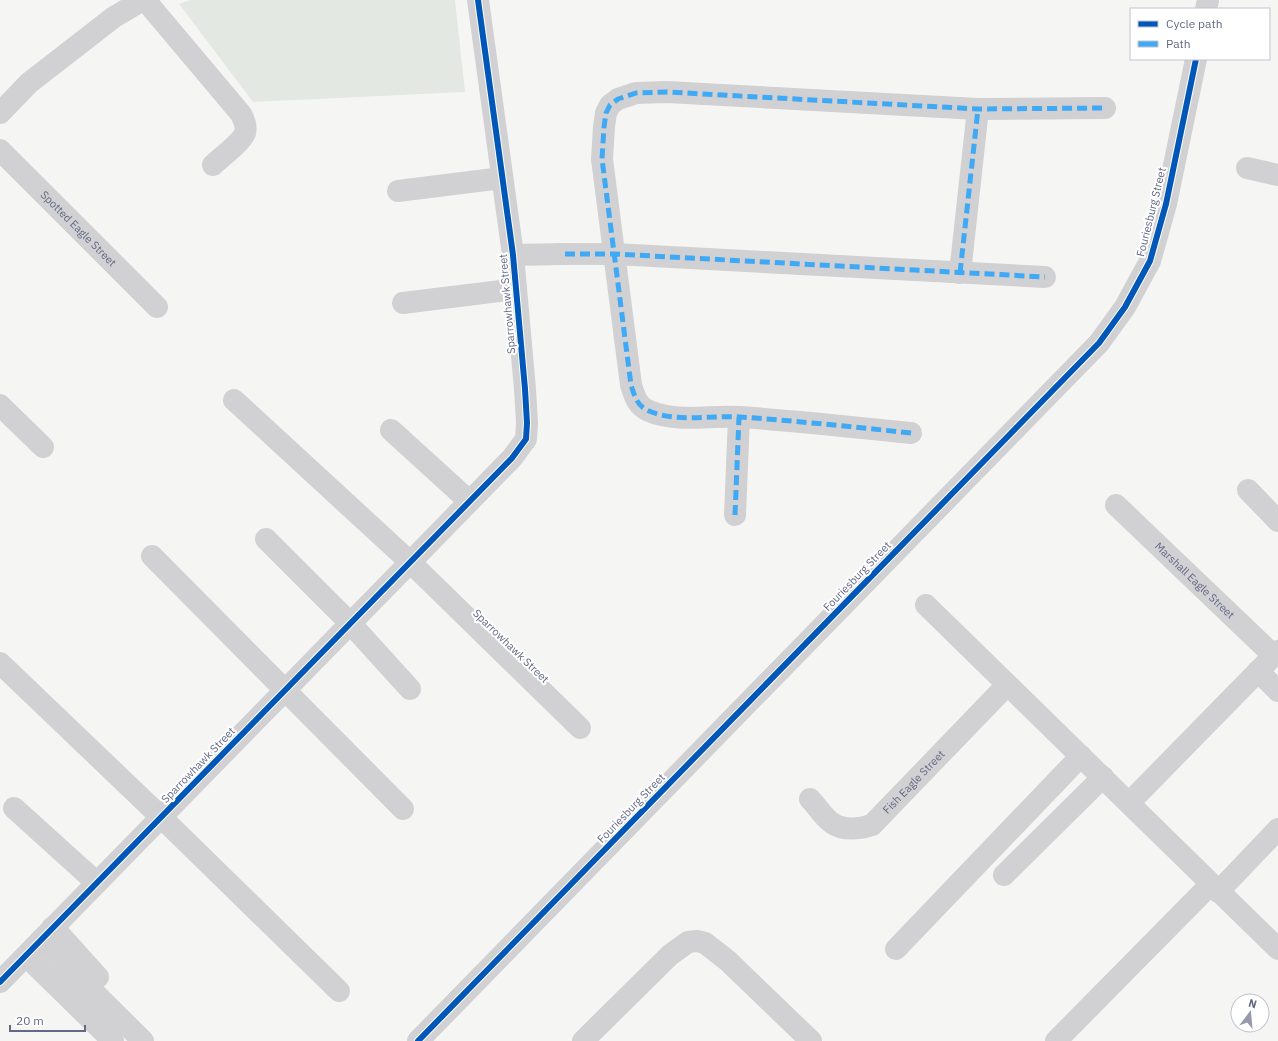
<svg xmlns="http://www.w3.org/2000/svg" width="1278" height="1041" font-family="'IBM Plex Sans',sans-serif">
<rect width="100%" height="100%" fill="#f5f6f4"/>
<path fill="#e3e9e2" d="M190,0H455L465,92L253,102L179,4Z"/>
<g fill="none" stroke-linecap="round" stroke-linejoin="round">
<g stroke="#d1d1d3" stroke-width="22">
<path d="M145,0L241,114C244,120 247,126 245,133C241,143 221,157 213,165"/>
<path d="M1206,9L1208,0"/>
<path d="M0,113L29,83L114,17L143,0"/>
<path id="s1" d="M0,150L157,307"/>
<path d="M1247,168L1278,175"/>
<path d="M398,191L502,178"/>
<path d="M513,255L565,254H615L1045,277"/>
<path d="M960,273L978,109"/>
<path d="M403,303L516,289"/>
<path d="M234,400L410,562L580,728"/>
<path d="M0,405L43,447"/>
<path d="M391,430L469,501"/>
<path d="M911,433C854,427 797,421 740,417C710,415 678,423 649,411C637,406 635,397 631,385L602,159L604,127L606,113L610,105L618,99L636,93L667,92L978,109L1105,108"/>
<path d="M1248,490L1278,521"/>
<path id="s2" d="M1116,505L1274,656"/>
<path d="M735,515L739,417"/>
<path d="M266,539L350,623L410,689"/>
<path d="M152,556L403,809"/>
<path d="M926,605L1278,949"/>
<path d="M0,663L161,817L339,991"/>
<path d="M1258,671L1278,691"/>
<path id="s3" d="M810,799C817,806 823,817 832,823C843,831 860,829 872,825L1007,685"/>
<path d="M1129,803L1278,651"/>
<path d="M14,808L97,883"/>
<path d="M1004,875L1103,777"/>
<path d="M1218,892L1278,829"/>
<path d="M53,927L98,977"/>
<path d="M41,940L143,1041"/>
<path d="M896,949L1081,756"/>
<path d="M26,956L113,1041"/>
<path d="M0,982L512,458L526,439L527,423L525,389L513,255L478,0"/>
<path d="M418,1041L1099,343L1125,307L1150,261L1166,204L1196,59"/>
<path d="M583,1041L670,955L688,942L697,941L705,943L728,961L811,1041"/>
<path d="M1056,1041L1211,884"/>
</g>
<path stroke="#3fa9f5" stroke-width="5" stroke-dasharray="10 5" stroke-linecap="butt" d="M565,254H615L1045,277
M960,273L978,109
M911,433C854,427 797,421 740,417C710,415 678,423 649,411C637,406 635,397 631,385L602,159L604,127L606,113L610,105L618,99L636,93L667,92L978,109L1105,108
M735,515L739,417"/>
<g stroke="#fff" stroke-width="8">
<path id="cycleway" d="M0,982L512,458L526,439L527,423L525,389L513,255L478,0
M418,1041L1099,343L1125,307L1150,261L1166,204L1196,59"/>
</g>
<use href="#cycleway" stroke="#0057b8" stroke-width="6"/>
</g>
<g text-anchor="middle" stroke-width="4" stroke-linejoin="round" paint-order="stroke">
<g font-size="11" fill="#636886" stroke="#fff">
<text transform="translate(1151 212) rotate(-76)" y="4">Fouriesburg Street</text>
<text dy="4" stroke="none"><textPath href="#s1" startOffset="111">Spotted Eagle Street</textPath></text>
<text transform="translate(507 304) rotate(-95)" y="4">Sparrowhawk Street</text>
<text transform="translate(857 576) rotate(-46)" y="4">Fouriesburg Street</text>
<text dy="4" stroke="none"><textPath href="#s2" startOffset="109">Marshall Eagle Street</textPath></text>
<text transform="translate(511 646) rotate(44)" y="4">Sparrowhawk Street</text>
<text transform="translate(198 765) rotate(-46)" y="4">Sparrowhawk Street</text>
<text dy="4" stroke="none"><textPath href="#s3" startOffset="134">Fish Eagle Street</textPath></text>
<text transform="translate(631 808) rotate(-46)" y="4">Fouriesburg Street</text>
</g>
</g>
<rect x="1130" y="8" width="140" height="52" fill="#ffffff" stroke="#c1c3cf"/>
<rect x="1138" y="21" width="20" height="6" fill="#0057b8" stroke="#c1c3cf"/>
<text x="1166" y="28" font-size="12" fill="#636886">Cycle path</text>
<rect x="1138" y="41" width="20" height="6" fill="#3fa9f5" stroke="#c1c3cf"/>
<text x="1166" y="48" font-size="12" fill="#636886">Path</text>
<g transform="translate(1250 1013) rotate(16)"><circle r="19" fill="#ffffff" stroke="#c1c3cf"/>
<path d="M0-3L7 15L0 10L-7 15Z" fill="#969aac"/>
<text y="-6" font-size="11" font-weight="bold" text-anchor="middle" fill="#636886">N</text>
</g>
<path d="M10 1025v6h75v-6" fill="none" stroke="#636886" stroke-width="2"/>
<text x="16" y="1025" font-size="12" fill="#636886" stroke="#ffffff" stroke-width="3" paint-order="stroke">20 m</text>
</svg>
